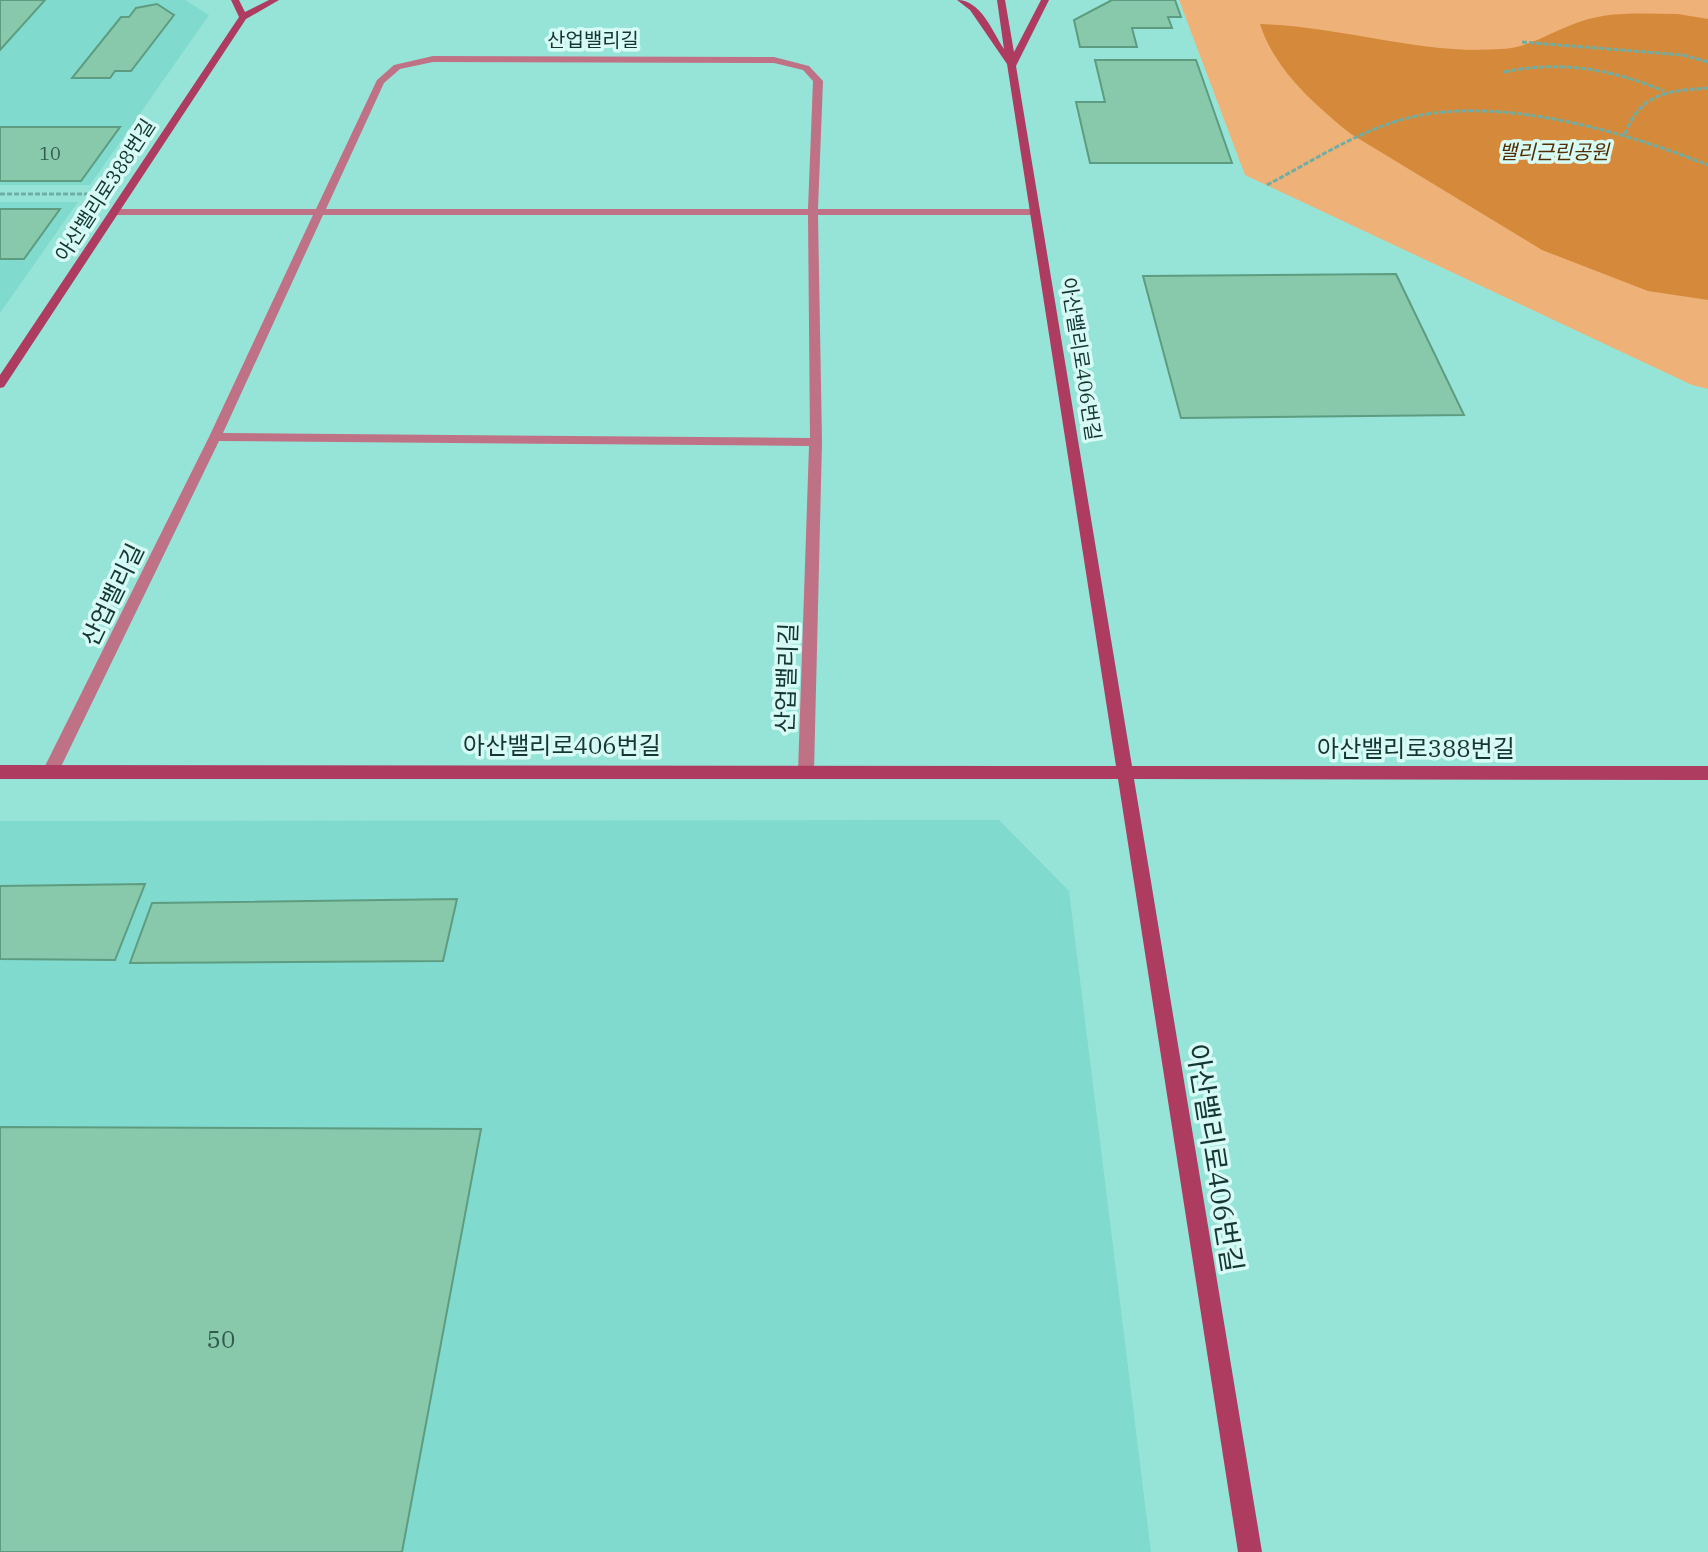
<svg xmlns="http://www.w3.org/2000/svg" width="1708" height="1552" font-family="'IBM Plex Serif','Noto Sans KR',serif">
<rect width="100%" height="100%" fill="#96e4d8"/>
<path fill="#80dacd" d="M0,0H185L209,15L90,185H0Z
M0,202H78L0,313Z
M999,820L1069,891L1151,1552H0V821Z"/>
<path fill="#eeb178" d="M1179,0H1708V389L1692,385L1245,175Z"/>
<path fill="#d58a3b" d="M1678,14L1708,19V300L1648,291L1542,250L1351,134C1315,105 1274,69 1260,24C1341,26 1421,55 1502,49C1532,47 1554,30 1582,21C1613,11 1646,14 1678,14Z"/>
<path fill="#89c9ab" stroke="#5d9c80" stroke-width="2" d="M0,0H45L0,50Z
M1112,0H1175L1181,17H1168L1172,28H1132L1137,47H1080L1074,20Z
M157,4L174,15L131,71H115L110,78H72L121,17H129L136,8Z
M1095,60H1196L1232,163H1090L1076,102H1105Z
M0,127H120L81,181H0Z
M0,209H60L24,259H0Z
M1396,274L1464,415L1181,418L1143,276Z
M145,884L115,960L0,959V886Z
M457,899L443,961L130,963L152,903Z
M0,1127L481,1129L402,1552H0Z"/>
<g fill="none" stroke-linecap="round" stroke-linejoin="round">
<path stroke="#6eaea4" stroke-width="3" stroke-dasharray="5 2" stroke-linecap="butt" d="M1522,42L1683,55L1708,62
M1504,72C1561,60 1611,69 1664,91
M1625,134C1641,92 1668,91 1708,88
M1267,185C1311,162 1356,132 1404,119C1495,94 1623,131 1708,165
M0,194H91"/>
<path fill="#bf7286" fill-rule="evenodd" d="M433,56L774,57L809,66L823,81L818,209H1035L1040,212L1035,215H818L822,442L814,772L812,777H800L798,772L809,446L219,441L56,777H44L42,772L209,437L313,215H114L109,212L114,209H316L377,80L394,65ZM433,62L774,63L803,70L813,81L808,209H326L384,83L400,69ZM323,215H808L810,438L223,433Z"/>
<path fill="#ae3c61" fill-rule="evenodd" d="M231,0H239L245,12L269,0H279L246,19L4,387L0,388V375L239,17Z
M957,0C981,0 992,31 1004,49L997,0H1005L1014,52L1041,0H1049L1016,66L1132,766H1708V780L1134,779L1262,1552H1238L1118,779H0V765L1116,766L1007,64L970,10Z"/>
</g>
<g text-anchor="middle" stroke-width="7" stroke-linejoin="round" paint-order="stroke">
<g font-size="18" fill="#325b50">
<text x="50" y="160">10</text>
</g>
<g font-size="20" fill="#153632" stroke="#d7fcf6">
<text x="593" y="47">산업밸리길</text>
<text transform="translate(105 190) rotate(-57)" y="7">아산밸리로388번길</text>
<text transform="translate(1081 359) rotate(81)" y="7">아산밸리로406번길</text>
</g>
<g font-size="20" font-style="italic" fill="#532d00" stroke="#d7fcf6">
<text x="1554" y="159">밸리근린공원</text>
</g>
<g font-size="24" fill="#153632" stroke="#d7fcf6">
<text transform="translate(113 595) rotate(-64)" y="8">산업밸리길</text>
<text transform="translate(787 678) rotate(-88)" y="8">산업밸리길</text>
<text x="562" y="754">아산밸리로406번길</text>
<text x="1416" y="757">아산밸리로388번길</text>
</g>
<g font-size="24" fill="#325b50">
<text x="221" y="1348">50</text>
</g>
<g font-size="28" fill="#153632" stroke="#d7fcf6">
<text transform="translate(1215 1158) rotate(81)" y="10">아산밸리로406번길</text>
</g>
</g>
</svg>
